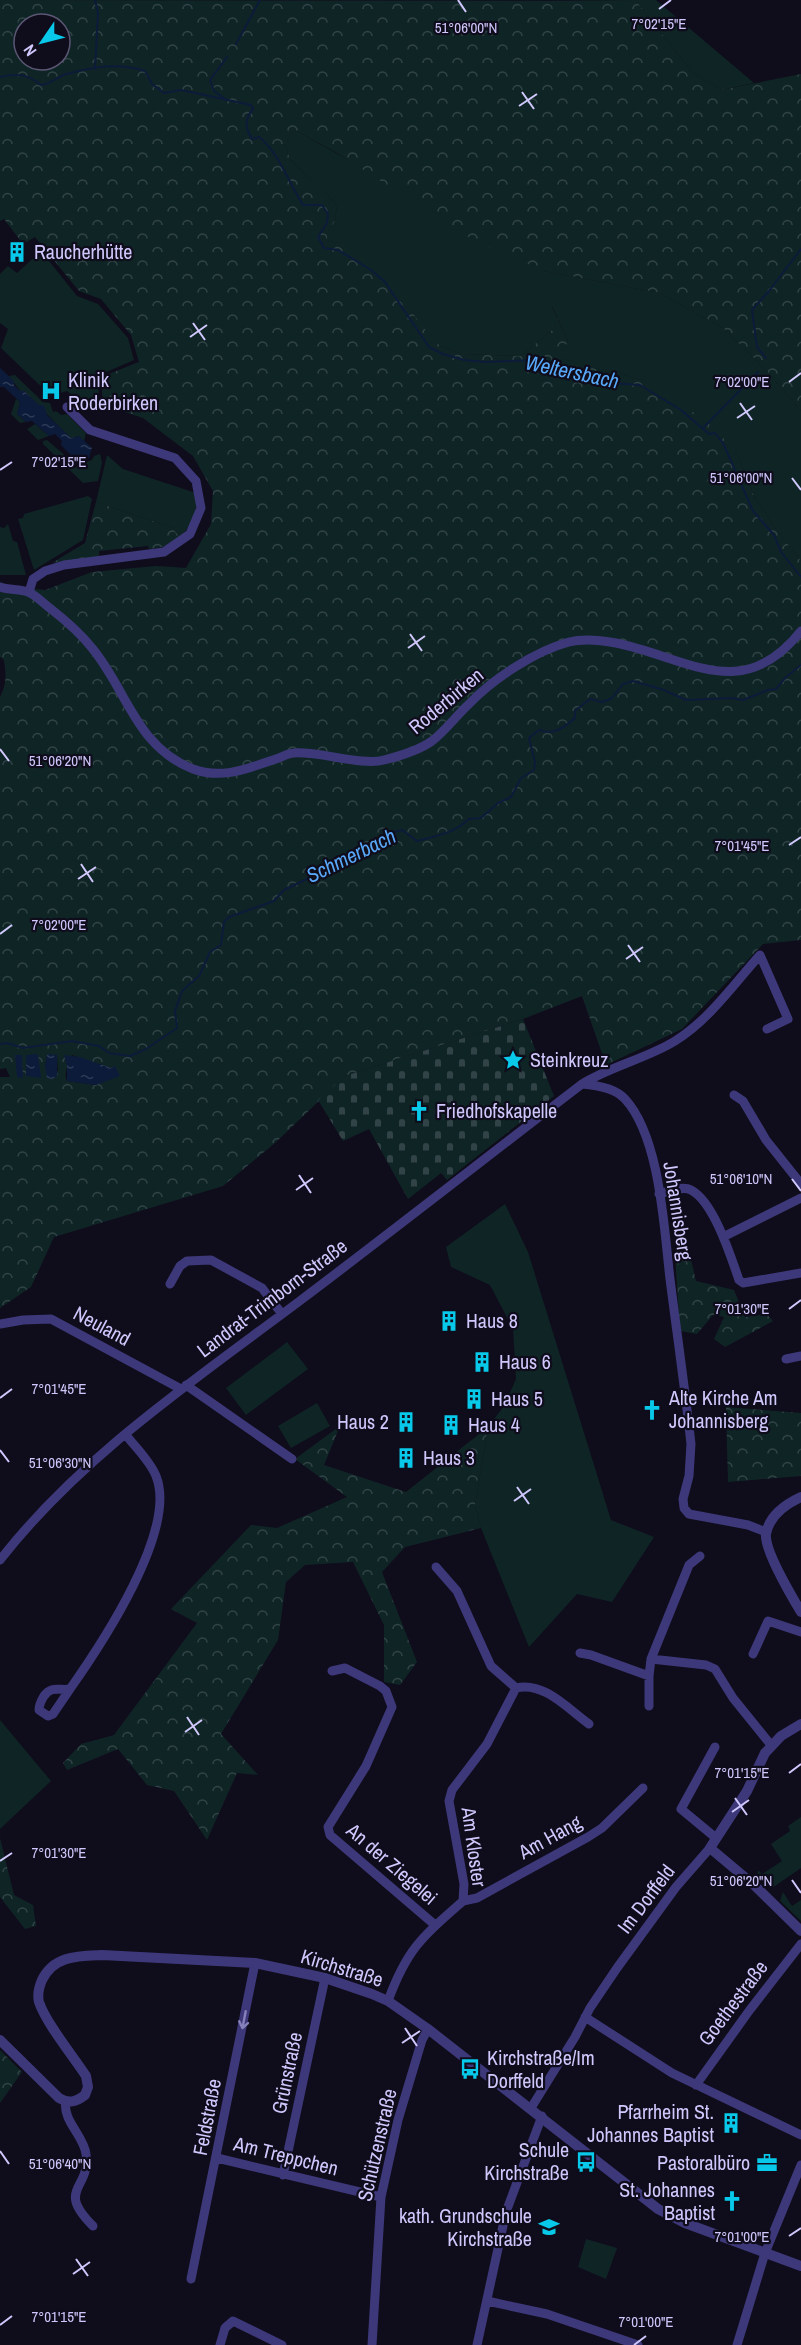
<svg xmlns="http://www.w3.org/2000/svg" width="801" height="2345" font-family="'Archivo Narrow',sans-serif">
<defs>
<pattern id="forest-crowns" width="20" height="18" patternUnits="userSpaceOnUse" patternTransform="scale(1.5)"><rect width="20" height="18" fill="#0f2525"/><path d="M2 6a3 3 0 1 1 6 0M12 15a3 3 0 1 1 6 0" fill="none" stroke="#314346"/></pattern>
<pattern id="cemetery-stones" width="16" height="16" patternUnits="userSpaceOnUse" patternTransform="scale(1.5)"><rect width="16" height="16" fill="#0f2525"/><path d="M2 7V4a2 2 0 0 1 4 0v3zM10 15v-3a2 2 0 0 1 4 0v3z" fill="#314346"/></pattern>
<pattern id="water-ripples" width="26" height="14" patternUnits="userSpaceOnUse" patternTransform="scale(1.5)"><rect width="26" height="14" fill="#0c1b3a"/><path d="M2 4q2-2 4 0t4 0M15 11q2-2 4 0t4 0" fill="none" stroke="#2e3b57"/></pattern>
</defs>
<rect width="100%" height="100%" fill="#0f0c1b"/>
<path fill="#0f2525" d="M540,0H656L754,83L721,90L692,72L636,1Z
M297,131L544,271L660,293L723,328L766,370L801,411V561L775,528L754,496L736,451L642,380L559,358L568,341L552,306L556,327L520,356L462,354L440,346L340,243L328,241L326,237L335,220L337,205L290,159L285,145L291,133Z
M41,251L77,296L98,304L128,338L134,360L97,376L99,393L83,405L67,391L51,396L1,348L8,329L0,323V274L8,266L17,273Z
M15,375L43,402L50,403L53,412L56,411L61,415L67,414L86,433L84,441L79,436L71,438C55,423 40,406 24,391L21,392L9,376Z
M16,399L20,402L17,414L26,422L20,423L11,414Z
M35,424L49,436L38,440L27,429Z
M47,440L68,458L67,461L74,468L84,465L86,462L92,460L94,456L100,454L102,463L98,481L83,483L43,444V441Z
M107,455L123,469L196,493C198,512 193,521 182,536L176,533L173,528L96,502Z
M88,496L92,499L83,540L34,570L18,519L23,518L24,514Z
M8,524L13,541L17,542L26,575H0V527L4,528Z
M505,1204L528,1252L611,1520L654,1537L612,1602L577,1594L529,1647L481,1528L475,1505L488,1427L504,1406L516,1379L513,1329L490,1285L451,1267L446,1247Z
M287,1342L308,1369L246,1415L226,1388Z
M317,1403L330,1426L291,1448L278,1426Z
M0,1720L51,1781L0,1829Z
M801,1817V1868L772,1888L768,1887L757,1878L758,1870L762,1874L782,1861L771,1844L790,1831L788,1826Z
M783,1892L792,1906L801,1900V1921L780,1901Z
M586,2239L617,2248L606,2279L578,2267Z"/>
<path fill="url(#forest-crowns)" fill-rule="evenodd" d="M0,0L636,1L692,72L721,90L801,74V411L766,370L723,328L660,293L544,271L473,240L337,153L297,131L291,133L285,145L290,159L337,205L335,220L327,237L328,241L340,243L381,269L422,326L440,346L462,354L520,356L556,327L550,303L568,341L560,358L642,380L704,419L736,451L754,496L775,528L801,561V940L763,944L682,1029L606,1065L582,996L523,1019L345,1076L275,1143L223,1186L54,1237L31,1287L0,1308V1077H10L6,1068L0,1069V697C7,683 6,674 4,660L0,657V582L14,587L45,590L92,572L156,566L186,568L211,524L213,491L193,456L143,418L103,405L101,377L139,362L131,335L101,299L79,291L35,237L23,244L4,219L0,221ZM24,24H60V60H24ZM47,1055H57L58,1071L45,1067ZM72,1055L111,1068L96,1085L67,1081C63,1073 69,1063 72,1055Z
M96,502L173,528L176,533L182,536L163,547L149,549L148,546L99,551V557L52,563L85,543Z
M689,1251L696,1281L734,1290L745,1317L767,1314L773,1321L725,1347L714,1339L724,1317L713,1315L697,1334L680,1331L675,1255Z
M726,1407L801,1413V1476L728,1482Z
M340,1426L324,1465L406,1492L488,1427L475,1505L481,1528L405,1547L382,1572L417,1662L400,1685L384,1682V1625L353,1562L305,1565L286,1582L278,1640L221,1734L258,1775L237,1773L207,1840L174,1791L147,1785L118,1749L67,1770L63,1763L81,1744L114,1735L197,1623L171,1609L251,1525L277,1528L347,1497L295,1459Z
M0,1838L14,1895L33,1905L36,1926L25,1929L0,1897Z
M0,2050L22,2072L0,2103Z"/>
<path fill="url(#cemetery-stones)" d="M523,1019L554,1096L447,1180L441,1173L408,1199L369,1129L343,1141L318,1100L345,1076Z"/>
<path fill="url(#water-ripples)" d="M0,368L14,381V385L20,391H24L39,405H44L47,415L71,438L79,436L92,448L89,458L78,462L61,445L62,441L55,434L49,436L32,421L26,422L17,414L20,402L4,387H0Z
M38,1054L41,1078L26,1076V1055Z
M50,1054L57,1055V1076L53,1079L47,1078L45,1067L47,1055Z
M15,1055H22L23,1078L17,1077Z
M64,1055L80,1057L111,1068L115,1066L120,1076L96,1085L67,1081V1066Z"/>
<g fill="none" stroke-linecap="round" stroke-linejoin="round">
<path stroke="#0c1b3a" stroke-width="2" d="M236,44L260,0
M95,69L98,12L95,0
M0,77C16,73 28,74 41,85C51,84 57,77 66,74C93,67 119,62 145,71L152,84L164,93L181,90L251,105L253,109C244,120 245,128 252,139L259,137C278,151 290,185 303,205H322L328,214L327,223L318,237L324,248L338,250L371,270L385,282L429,347L443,354L464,360L486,362L534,360L542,366L568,372L586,371L610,383L640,385L681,410L709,434L715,433L723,443L753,511L774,535L781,552L801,577
M225,99L214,91L210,80L227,57
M766,358L757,347L752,310L769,291L801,249
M703,428L758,372
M0,1044L7,1043L23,1048L72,1041L99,1046L109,1053L130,1056L146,1049L177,1028L175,1011L182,991L199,976L210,952L221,945L224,922L229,917L274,901L284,890L309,878L329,865L352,856L363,855L391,833L402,830L417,841C437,836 454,833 469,819L481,818L498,803L511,797L521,778L534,770L535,762L529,738L539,730C555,735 562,729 575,718V711L590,699L602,702L611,699L623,684L633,681L664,690L686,700L732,698L743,700L768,690L776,689L786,677L801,665"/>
<path stroke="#3d3879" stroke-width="9" d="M0,587C9,590 20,589 28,592C36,595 44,604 51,609C65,620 81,634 92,648C127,690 136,747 193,769C222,780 249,768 276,759C282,757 288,753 294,753C319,751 362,766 384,760C400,756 418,751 432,741C446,730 456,716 469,704C493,679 535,651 569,642C584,638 600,640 616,643C689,658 742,705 801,631
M29,592L33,579L45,571L64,565L164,552L190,534L201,508L196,481L175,458L90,430L67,407
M582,1084C596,1085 615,1088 625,1099C660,1137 664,1228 670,1279C677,1334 685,1389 691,1444L689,1476L683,1499L684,1508L689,1514L748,1525L766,1532
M734,1095L743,1101L766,1140L801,1184
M659,1194C668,1192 682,1185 691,1190C714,1202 731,1257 739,1280L743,1283L801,1273
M725,1236L801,1198
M170,1284L180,1266L187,1261L211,1260L262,1288L282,1314
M0,1324L23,1320L51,1319L181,1389
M786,1359L801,1356
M186,1385L292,1459
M0,1560C82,1455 196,1379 301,1300C395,1229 488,1156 582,1084C611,1066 648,1058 675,1041C709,1020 734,984 760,955L788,1019L767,1029
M436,1567L457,1591L491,1666L516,1688
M580,1653L591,1655L649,1676L651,1659L706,1665L715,1669L733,1698L771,1745
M753,1654L768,1621L801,1632
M651,1659L689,1565L700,1556
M332,1671L345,1668L380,1686L386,1691L392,1707L366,1766L328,1827L330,1835L435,1925
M70,1689L53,1714L48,1716L39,1710C39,1704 41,1701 44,1696C52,1685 59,1691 70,1689C101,1645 178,1530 156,1476C150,1461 136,1448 126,1435
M649,1706V1676
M715,1747L681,1809L716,1838
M463,1901L477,1898L588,1837L602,1828L643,1788
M388,2001C407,1949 422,1937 463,1901L464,1884L449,1801L452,1790L487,1744L516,1688C544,1681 568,1709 589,1724
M585,2017L672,2073L801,2135
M696,2085L749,2011L801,1944
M66,2102C62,2120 84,2136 86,2154C91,2190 55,2188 93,2226
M531,2108L575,2037L590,2008L617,1968L676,1887L710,1848
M217,2158L381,2197
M283,2175L325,1978
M191,2279L255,1963
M487,2301L547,2314L638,2345
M220,2345L225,2328L233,2321L282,2345
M372,2345L381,2197L398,2120L422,2040L428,2029
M477,2345L506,2212L542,2116
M737,2345L765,2253L801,2165"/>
<path stroke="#3d3879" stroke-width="10" d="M801,1497C786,1504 769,1516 766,1534C764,1550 792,1597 801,1612
M801,1724L781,1736L765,1753L747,1791L710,1848L754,1885L801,1931
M0,2040L59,2098C69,2104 76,2102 85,2095L88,2087L86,2076C73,2056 46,2023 39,2002C37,1994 39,1987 42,1980C54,1955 79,1956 102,1955L255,1963L325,1978L372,1994L388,2001L428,2029L658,2209L685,2223L801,2266"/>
</g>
<defs><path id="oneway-shaft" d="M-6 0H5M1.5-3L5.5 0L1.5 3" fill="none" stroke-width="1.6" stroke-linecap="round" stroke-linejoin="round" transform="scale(1.5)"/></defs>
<use stroke="#8680bb" href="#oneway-shaft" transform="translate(244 2020) rotate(101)"/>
<path fill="none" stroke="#d0c8fd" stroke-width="2" d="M458,0L466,12M659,9L671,0M522,92L534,109M519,106L537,94M193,323L205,340M190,337L207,325M789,382L801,373M740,403L752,420M737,418L755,406M0,470L12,462M792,478L801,490M410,634L422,651M408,648L425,636M0,749L9,761M789,845L801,837M81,864L93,882M78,879L96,867M0,934L12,925M628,945L640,962M626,959L643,947M299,1175L311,1193M792,1179L801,1191M296,1190L313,1178M789,1309L801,1300M0,1398L12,1389M0,1450L9,1462M517,1487L529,1504M514,1501L531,1489M187,1717L199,1735M185,1732L202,1720M789,1773L801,1764M735,1798L747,1815M732,1812L749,1800M0,1861L12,1853M792,1880L801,1893M405,2028L417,2046M402,2043L420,2031M0,2151L9,2164M789,2236L801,2228M76,2259L88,2276M73,2274L90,2262M0,2325L12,2316M634,2345L646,2336"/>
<defs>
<g id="building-bare" transform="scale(1.62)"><path d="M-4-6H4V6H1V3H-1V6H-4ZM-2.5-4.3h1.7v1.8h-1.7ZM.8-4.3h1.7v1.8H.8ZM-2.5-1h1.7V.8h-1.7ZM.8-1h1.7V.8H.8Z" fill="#08c9e9" stroke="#0f0c1b" stroke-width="2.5" paint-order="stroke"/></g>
<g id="hospital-bare" transform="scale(1.62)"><path d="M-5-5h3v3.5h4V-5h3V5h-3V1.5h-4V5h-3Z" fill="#08c9e9" stroke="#0f0c1b" stroke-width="2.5" paint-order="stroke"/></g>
<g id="sight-bare" transform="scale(1.62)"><path d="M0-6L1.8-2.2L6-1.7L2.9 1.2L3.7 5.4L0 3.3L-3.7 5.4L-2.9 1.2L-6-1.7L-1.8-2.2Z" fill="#08c9e9" stroke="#0f0c1b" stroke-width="2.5" paint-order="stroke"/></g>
<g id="church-bare" transform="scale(1.62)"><path d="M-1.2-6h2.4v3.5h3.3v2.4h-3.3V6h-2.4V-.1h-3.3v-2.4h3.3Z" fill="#08c9e9" stroke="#0f0c1b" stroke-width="2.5" paint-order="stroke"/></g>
<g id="bus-bare" transform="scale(1.62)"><path d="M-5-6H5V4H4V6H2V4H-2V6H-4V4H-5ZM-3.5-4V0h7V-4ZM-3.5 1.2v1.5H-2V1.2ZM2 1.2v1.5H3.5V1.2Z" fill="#08c9e9" stroke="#0f0c1b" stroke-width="2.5" paint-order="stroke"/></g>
<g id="office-bare" transform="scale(1.62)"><path d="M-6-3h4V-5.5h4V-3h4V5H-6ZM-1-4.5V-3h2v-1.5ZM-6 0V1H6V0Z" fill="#08c9e9" stroke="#0f0c1b" stroke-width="2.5" paint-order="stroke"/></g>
<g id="school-bare" transform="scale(1.62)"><path d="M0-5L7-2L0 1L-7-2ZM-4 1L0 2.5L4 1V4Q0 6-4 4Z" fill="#08c9e9" stroke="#0f0c1b" stroke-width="2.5" paint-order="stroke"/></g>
</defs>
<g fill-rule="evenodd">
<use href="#building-bare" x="17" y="252"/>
<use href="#hospital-bare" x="51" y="391"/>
<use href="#sight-bare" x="513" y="1060"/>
<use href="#church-bare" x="419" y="1111"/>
<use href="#building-bare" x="449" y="1321"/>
<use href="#building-bare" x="482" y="1362"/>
<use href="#building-bare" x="474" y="1399"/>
<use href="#church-bare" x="652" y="1410"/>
<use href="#building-bare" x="406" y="1422"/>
<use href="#building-bare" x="451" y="1425"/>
<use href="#building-bare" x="406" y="1458"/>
<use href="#bus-bare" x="470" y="2069"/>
<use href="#building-bare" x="731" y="2123"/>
<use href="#bus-bare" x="586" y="2162"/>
<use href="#office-bare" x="767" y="2163"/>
<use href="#church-bare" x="732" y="2201"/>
<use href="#school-bare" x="549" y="2227"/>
</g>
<g text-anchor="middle" stroke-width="4.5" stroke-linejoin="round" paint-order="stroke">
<g font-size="20" fill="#d0c8fd" stroke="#0f0c1b" text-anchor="start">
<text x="34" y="259">Raucherhütte</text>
<text x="68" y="387">Klinik<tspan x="68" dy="23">Roderbirken</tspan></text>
<text x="530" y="1067">Steinkreuz</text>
<text x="436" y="1118">Friedhofskapelle</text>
<text x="466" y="1328">Haus 8</text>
<text x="499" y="1369">Haus 6</text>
<text x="669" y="1405">Alte Kirche Am<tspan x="669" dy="23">Johannisberg</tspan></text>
<text x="491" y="1406">Haus 5</text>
<text x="389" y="1429" text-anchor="end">Haus 2</text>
<text x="468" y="1432">Haus 4</text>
<text x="423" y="1465">Haus 3</text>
<text x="487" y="2065">Kirchstraße/Im<tspan x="487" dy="23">Dorffeld</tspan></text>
<text x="714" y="2119" text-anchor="end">Pfarrheim St.<tspan x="714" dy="23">Johannes Baptist</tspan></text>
<text x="569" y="2157" text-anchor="end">Schule<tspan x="569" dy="23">Kirchstraße</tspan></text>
<text x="750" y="2170" text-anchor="end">Pastoralbüro</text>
<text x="715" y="2197" text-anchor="end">St. Johannes<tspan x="715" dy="23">Baptist</tspan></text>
<text x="532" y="2223" text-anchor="end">kath. Grundschule<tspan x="532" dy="23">Kirchstraße</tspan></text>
</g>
<g font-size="20" fill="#d0c8fd" stroke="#0f0c1b">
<text transform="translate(446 701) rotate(-40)" y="7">Roderbirken</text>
<text transform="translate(678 1211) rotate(81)" y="7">Johannisberg</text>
<text transform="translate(272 1298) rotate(-37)" y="7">Landrat-Trimborn-Straße</text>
<text transform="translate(102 1326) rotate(28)" y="7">Neuland</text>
<text transform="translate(550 1837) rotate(-29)" y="7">Am Hang</text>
<text transform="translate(474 1847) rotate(82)" y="7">Am Kloster</text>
<text transform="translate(392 1864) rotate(41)" y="7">An der Ziegelei</text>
<text transform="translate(646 1899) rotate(-53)" y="7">Im Dorffeld</text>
<text transform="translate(342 1968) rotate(17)" y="7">Kirchstraße</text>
<text transform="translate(733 2003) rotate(-53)" y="7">Goethestraße</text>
<text transform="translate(287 2073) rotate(-78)" y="7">Grünstraße</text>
<text transform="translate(207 2117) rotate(-79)" y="7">Feldstraße</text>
<text transform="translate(377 2145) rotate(-77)" y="7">Schützenstraße</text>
<text transform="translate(286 2156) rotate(14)" y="7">Am Treppchen</text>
</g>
<g font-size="21" font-style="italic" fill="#59a9fa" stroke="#0f0c1b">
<text transform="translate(572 372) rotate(12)" y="7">Weltersbach</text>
<text transform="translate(351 856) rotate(-26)" y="7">Schmerbach</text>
</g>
</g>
<g font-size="15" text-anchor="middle" fill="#d0c8fd" stroke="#0f0c1b" stroke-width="4.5" stroke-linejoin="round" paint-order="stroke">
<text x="659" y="29">7°02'15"E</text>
<text x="466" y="33">51°06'00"N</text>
<text x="742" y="387">7°02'00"E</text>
<text x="59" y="467">7°02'15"E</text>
<text x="741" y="483">51°06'00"N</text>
<text x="60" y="766">51°06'20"N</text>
<text x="742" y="851">7°01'45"E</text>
<text x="59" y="930">7°02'00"E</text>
<text x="741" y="1184">51°06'10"N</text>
<text x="742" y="1314">7°01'30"E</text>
<text x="59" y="1394">7°01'45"E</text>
<text x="60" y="1468">51°06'30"N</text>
<text x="742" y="1778">7°01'15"E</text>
<text x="59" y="1858">7°01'30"E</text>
<text x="741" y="1886">51°06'20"N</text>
<text x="60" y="2169">51°06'40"N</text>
<text x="742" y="2242">7°01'00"E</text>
<text x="59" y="2322">7°01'15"E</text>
<text x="646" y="2327">7°01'00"E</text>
</g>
<g transform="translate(42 42) rotate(235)"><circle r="28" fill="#0f0c1b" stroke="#5c5775" stroke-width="1.5"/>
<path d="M0-4.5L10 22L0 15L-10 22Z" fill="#08c9e9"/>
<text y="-9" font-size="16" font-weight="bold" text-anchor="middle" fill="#d0c8fd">N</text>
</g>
</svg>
